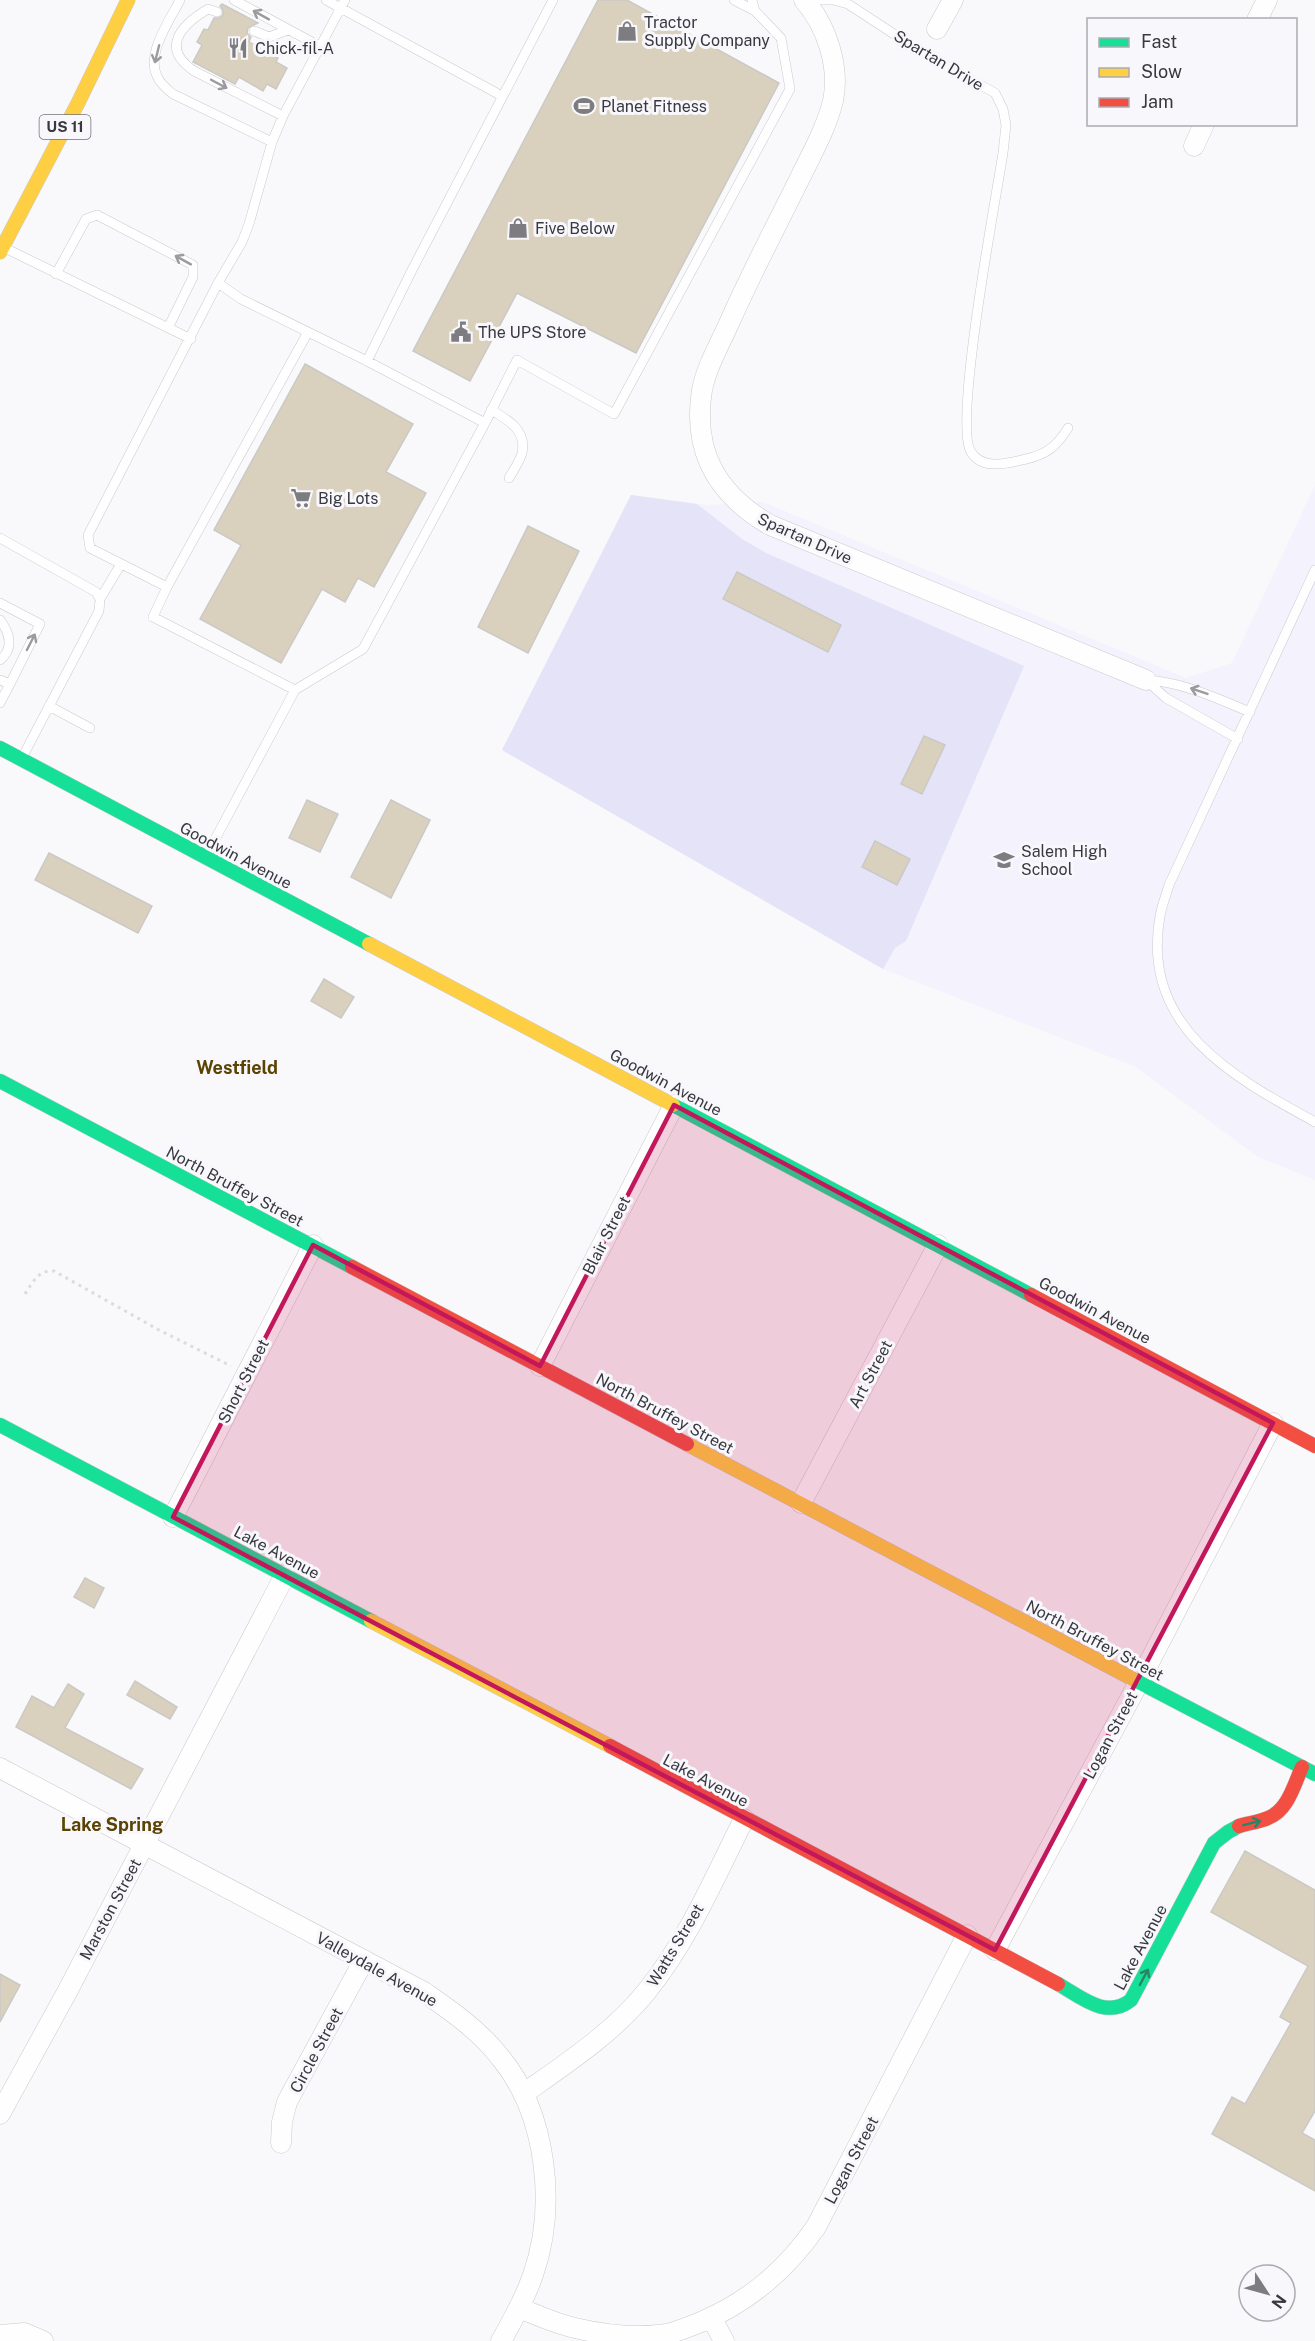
<svg xmlns="http://www.w3.org/2000/svg" width="1315" height="2341" font-family="'Public Sans',sans-serif">
<rect width="100%" height="100%" fill="#f9f9fb"/>
<path fill="#f3f2fd" d="M1315,485V1180L1258,1157L1136,1067L883,969L502,750L631,495L708,505L763,502L1186,678L1232,663Z"/>
<path fill="#e4e3f7" d="M631,495L697,504L742,539L766,553L1024,666L906,941L895,948L883,969L502,750Z"/>
<path fill="#d9d0bd" stroke="#cbc9c6" stroke-width="1.5" d="M598,0H627L779,83L636,353L517,293L470,381L413,351Z
M222,4L258,23L248,28L247,33L251,37L249,42L278,58L276,62L287,68L276,89L267,84L263,91L239,77L235,84L193,62L202,45L197,42L204,29L208,30L214,18H219L223,15V10L220,6Z
M305,364L413,424L386,472L426,493L374,587L358,578L345,602L322,589L281,663L200,619L241,545L214,530Z
M528,526L579,551L528,653L478,627Z
M737,572L841,625L828,652L723,599Z
M924,736L945,745L922,794L901,784Z
M307,800L338,814L320,852L289,838Z
M391,800L430,820L391,898L351,877Z
M875,841L910,859L897,885L862,867Z
M49,853L152,906L138,933L35,880Z
M324,979L354,997L341,1018L311,1001Z
M85,1578L104,1588L94,1608L74,1597Z
M135,1681L177,1707L170,1719L127,1695Z
M68,1684L84,1694L65,1728L143,1769L131,1789L16,1727L32,1696L54,1708Z
M1245,1851L1315,1890V2111L1302,2133L1315,2140V2191L1212,2134L1232,2097L1245,2104L1291,2023L1280,2017L1308,1966L1211,1912Z
M0,1974L20,1985L0,2022Z"/>
<g fill="none" stroke-linecap="round" stroke-linejoin="round">
<g stroke="#cacace" stroke-width="10">
<path id="lane" d="M180,0C170,20 146,53 157,76C160,84 167,89 173,94L272,142
M234,0L321,47
M326,0L502,96
M734,0L755,11
M807,3L818,0H833L848,4L923,53L995,93L1003,109L1006,125L1003,153C996,198 953,425 971,452C983,471 1008,463 1026,459C1047,454 1057,446 1068,428
M217,12L208,9C181,25 160,48 194,71L283,116
M254,31L269,37L288,30
M7,249L191,339
M56,274L86,219L97,215L193,265V277L168,328
M308,332L167,587L90,548L88,535L218,283L242,242L249,224L272,142L283,116L345,0
M367,361L412,270L553,0
M491,410C507,419 527,430 522,453C520,461 513,471 509,478
M485,423L517,360L614,414L790,89L781,38L755,11L752,0
M0,538L96,592L100,599L99,611L23,756
M1315,570L1169,885C1166,895 1162,905 1160,916C1140,1027 1233,1077 1315,1122
M167,587L153,617L295,690
M100,599L121,564
M0,603L40,624L10,684L0,680
M0,620C10,633 14,649 0,660
M1146,680C1183,682 1216,698 1250,712
M1146,680L1166,698L1238,739
M0,703L10,684
M49,706L90,728
M206,856L295,690L363,649L485,423L367,361L241,299L218,283"/>
</g>
<g stroke="#cacace" stroke-width="21">
<path id="street" d="M804,0C827,26 840,67 833,101C826,129 811,155 799,180C776,226 752,272 731,319C721,342 707,365 702,390C692,453 718,495 770,525L1146,680
M1257,20L1267,0
M937,29L953,0
M1194,146L1204,124
M540,1366L674,1105
M801,1503L938,1245
M173,1517L313,1245
M0,1768L424,1992C451,2011 479,2030 500,2057C547,2114 557,2206 533,2275C525,2298 513,2320 501,2341
M995,1950L1139,1682L1273,1423
M523,2094C567,2063 613,2033 647,1991C688,1940 715,1877 744,1819
M0,2114L67,1992L285,1575
M281,2143L282,2122L287,2102L364,1960
M519,2308C537,2315 556,2324 575,2328C605,2335 640,2339 671,2333C681,2330 691,2326 701,2322C750,2301 786,2270 816,2227L967,1935
M711,2317L724,2341
M0,2335L24,2333L43,2341"/>
</g>
<g stroke="#cacace" stroke-width="15">
<path id="fast" d="M0,748L369,944
M0,1081L352,1267
M673,1105L1031,1295
M0,1425L371,1621
M1133,1679L1315,1774
M1058,1984C1081,1997 1106,2020 1131,2000L1214,1843L1228,1832L1239,1826"/>
</g>
<g stroke="#cacace" stroke-width="15">
<path id="slow" d="M0,252L78,103L128,0
M369,944L673,1105
M687,1444L1133,1679
M371,1621L610,1746"/>
</g>
<g stroke="#cacace" stroke-width="15">
<path id="jam" d="M352,1267L687,1444
M1031,1295L1315,1446
M610,1746L1058,1984
M1239,1826C1249,1823 1259,1822 1268,1818C1288,1810 1294,1785 1302,1767"/>
</g>
<path stroke="#dcdcdd" stroke-width="3" stroke-dasharray="3 4.5" stroke-linecap="butt" d="M25,1294C33,1282 38,1270 54,1271L159,1330L231,1366"/>
<use href="#lane" stroke="#fefefe" stroke-width="9"/>
<use href="#street" stroke="#fefefe" stroke-width="20"/>
<use href="#fast" stroke="#16e098" stroke-width="14"/>
<use href="#slow" stroke="#ffcf43" stroke-width="14"/>
<use href="#jam" stroke="#f24e42" stroke-width="14"/>
</g>
<defs><path id="oneway-shaft" d="M-6 0H5M1.5-3L5.5 0L1.5 3" fill="none" stroke-width="1.6" stroke-linecap="round" stroke-linejoin="round" transform="scale(1.5)"/></defs>
<g stroke="#9b9b9f">
<use href="#oneway-shaft" transform="translate(261 15) rotate(-151)"/>
<use href="#oneway-shaft" transform="translate(157 54) rotate(104)"/>
<use href="#oneway-shaft" transform="translate(219 84) rotate(28)"/>
<use href="#oneway-shaft" transform="translate(183 260) rotate(-151)"/>
<use href="#oneway-shaft" transform="translate(31 642) rotate(-63)"/>
<use href="#oneway-shaft" transform="translate(1199 691) rotate(-161)"/>
</g>
<g stroke="#298468">
<use href="#oneway-shaft" transform="translate(1252 1823) rotate(-14)"/>
<use href="#oneway-shaft" transform="translate(1144 1977) rotate(-62)"/>
</g>
<path fill="#c2185b" fill-opacity="0.2" stroke="#c2185b" stroke-width="4.5" stroke-linejoin="round" d="M674,1105L1273,1423L995,1950L173,1517L313,1245L540,1366Z"/>
<defs>
<g id="shop-bare" transform="scale(1.62)"><path d="M-5-2.5h2.3a2.7 3.5 0 0 1 5.4 0H5L5.5 6h-11ZM-1.5-2.5h3a1.5 2.3 0 0 0-3 0Z" fill="#7c7c81" stroke="#f8f8fc" stroke-width="2.5" paint-order="stroke"/></g>
<g id="restaurant-bare" transform="scale(1.62)"><path d="M-5-6h1v4h1v-4h1v4h1v-4h1v5L-1.5 .5V6h-2V.5L-5-1ZM5-6V6H3V1.5H1.5Q1.5-4 5-6Z" fill="#7c7c81" stroke="#f8f8fc" stroke-width="2.5" paint-order="stroke"/></g>
<g id="stadium-bare" transform="scale(1.62)"><path d="M0-5a6.5 5 0 1 0 0 10a6.5 5 0 1 0 0-10ZM-3.5-1.8h7v3.6h-7Z" fill="#7c7c81" stroke="#f8f8fc" stroke-width="2.5" paint-order="stroke"/></g>
<g id="civic-bare" transform="scale(1.62)"><path d="M-.6-6.5H3V-4.5H.6V-3L4-1V1h2V6H-6V1h2V-1L-.6-3ZM-1.2 2.5V6h2.4V2.5Z" fill="#7c7c81" stroke="#f8f8fc" stroke-width="2.5" paint-order="stroke"/></g>
<g id="supermarket-bare" transform="scale(1.62)"><path d="M-6-5.5h2.5l.6 2H6L4.5 2H-2.5L-4.4-4H-6ZM-1.5 3.2a1.3 1.3 0 1 0 .1 0ZM3 3.2a1.3 1.3 0 1 0 .1 0Z" fill="#7c7c81" stroke="#f8f8fc" stroke-width="2.5" paint-order="stroke"/></g>
<g id="university-bare" transform="scale(1.62)"><path d="M0-5L7-2L0 1L-7-2ZM-4 1L0 2.5L4 1V4Q0 6-4 4Z" fill="#7c7c81" stroke="#f8f8fc" stroke-width="2.5" paint-order="stroke"/></g>
</defs>
<g fill-rule="evenodd">
<use href="#shop-bare" x="627" y="31"/>
<use href="#restaurant-bare" x="238" y="48"/>
<use href="#stadium-bare" x="584" y="106"/>
<use href="#shop-bare" x="518" y="228"/>
<use href="#civic-bare" x="461" y="332"/>
<use href="#supermarket-bare" x="301" y="498"/>
<use href="#university-bare" x="1004" y="860"/>
</g>
<g text-anchor="middle" stroke-width="6" stroke-linejoin="round" paint-order="stroke">
<rect fill="#f8f8fc" stroke="#727278" stroke-width="1.5" x="39.5" y="115" width="51" height="24" rx="4.5"/>
<g font-size="15" font-weight="bold" fill="#383840">
<text x="65" y="132">US 11</text>
</g>
<g font-size="16" fill="#383840" stroke="#f8f8fc" text-anchor="start">
<text x="644" y="28">Tractor<tspan x="644" dy="18">Supply Company</tspan></text>
<text x="255" y="54">Chick-fil-A</text>
<text x="601" y="112">Planet Fitness</text>
<text x="535" y="234">Five Below</text>
<text x="478" y="338">The UPS Store</text>
<text x="318" y="504">Big Lots</text>
<text x="1021" y="857">Salem High<tspan x="1021" dy="18">School</tspan></text>
</g>
<g font-size="16" fill="#383840" stroke="#f8f8fc">
<text transform="translate(939 60) rotate(31)" y="6">Spartan Drive</text>
<text transform="translate(805 538) rotate(24)" y="6">Spartan Drive</text>
<text transform="translate(236 855) rotate(28)" y="6">Goodwin Avenue</text>
<text transform="translate(666 1082) rotate(28)" y="6">Goodwin Avenue</text>
<text transform="translate(235 1186) rotate(28)" y="6">North Bruffey Street</text>
<text transform="translate(606 1235) rotate(-63)" y="6">Blair Street</text>
<text transform="translate(1095 1310) rotate(28)" y="6">Goodwin Avenue</text>
<text transform="translate(870 1374) rotate(-62)" y="6">Art Street</text>
<text transform="translate(243 1381) rotate(-63)" y="6">Short Street</text>
<text transform="translate(665 1413) rotate(28)" y="6">North Bruffey Street</text>
<text transform="translate(277 1552) rotate(28)" y="6">Lake Avenue</text>
<text transform="translate(1095 1640) rotate(28)" y="6">North Bruffey Street</text>
<text transform="translate(1110 1735) rotate(-62)" y="6">Logan Street</text>
<text transform="translate(706 1780) rotate(28)" y="6">Lake Avenue</text>
<text transform="translate(110 1909) rotate(-62)" y="6">Marston Street</text>
<text transform="translate(675 1945) rotate(-59)" y="6">Watts Street</text>
<text transform="translate(1140 1947) rotate(-62)" y="6">Lake Avenue</text>
<text transform="translate(377 1969) rotate(29)" y="6">Valleydale Avenue</text>
<text transform="translate(316 2050) rotate(-62)" y="6">Circle Street</text>
<text transform="translate(851 2160) rotate(-62)" y="6">Logan Street</text>
</g>
<g font-size="18" font-weight="bold" fill="#5b4303" stroke="#f8f8fc">
<text x="237" y="1074">Westfield</text>
<text x="112" y="1831">Lake Spring</text>
</g>
</g>
<rect x="1087" y="18" width="210" height="108" fill="#f8f8fc" stroke="#ababb1" stroke-width="1.5"/>
<rect x="1099" y="38" width="30" height="9" fill="#16e098" stroke="#ababb1" stroke-width="1.5"/>
<text x="1141" y="48" font-size="18" fill="#383840">Fast</text>
<rect x="1099" y="68" width="30" height="9" fill="#ffcf43" stroke="#ababb1" stroke-width="1.5"/>
<text x="1141" y="78" font-size="18" fill="#383840">Slow</text>
<rect x="1099" y="98" width="30" height="9" fill="#f24e42" stroke="#ababb1" stroke-width="1.5"/>
<text x="1141" y="108" font-size="18" fill="#383840">Jam</text>
<g transform="translate(1267 2293) rotate(126)"><circle r="28" fill="#f8f8fc" stroke="#ababb1" stroke-width="1.5"/>
<path d="M0-4.5L10 22L0 15L-10 22Z" fill="#7c7c81"/>
<text y="-9" font-size="16" font-weight="bold" text-anchor="middle" fill="#383840">N</text>
</g>
</svg>
